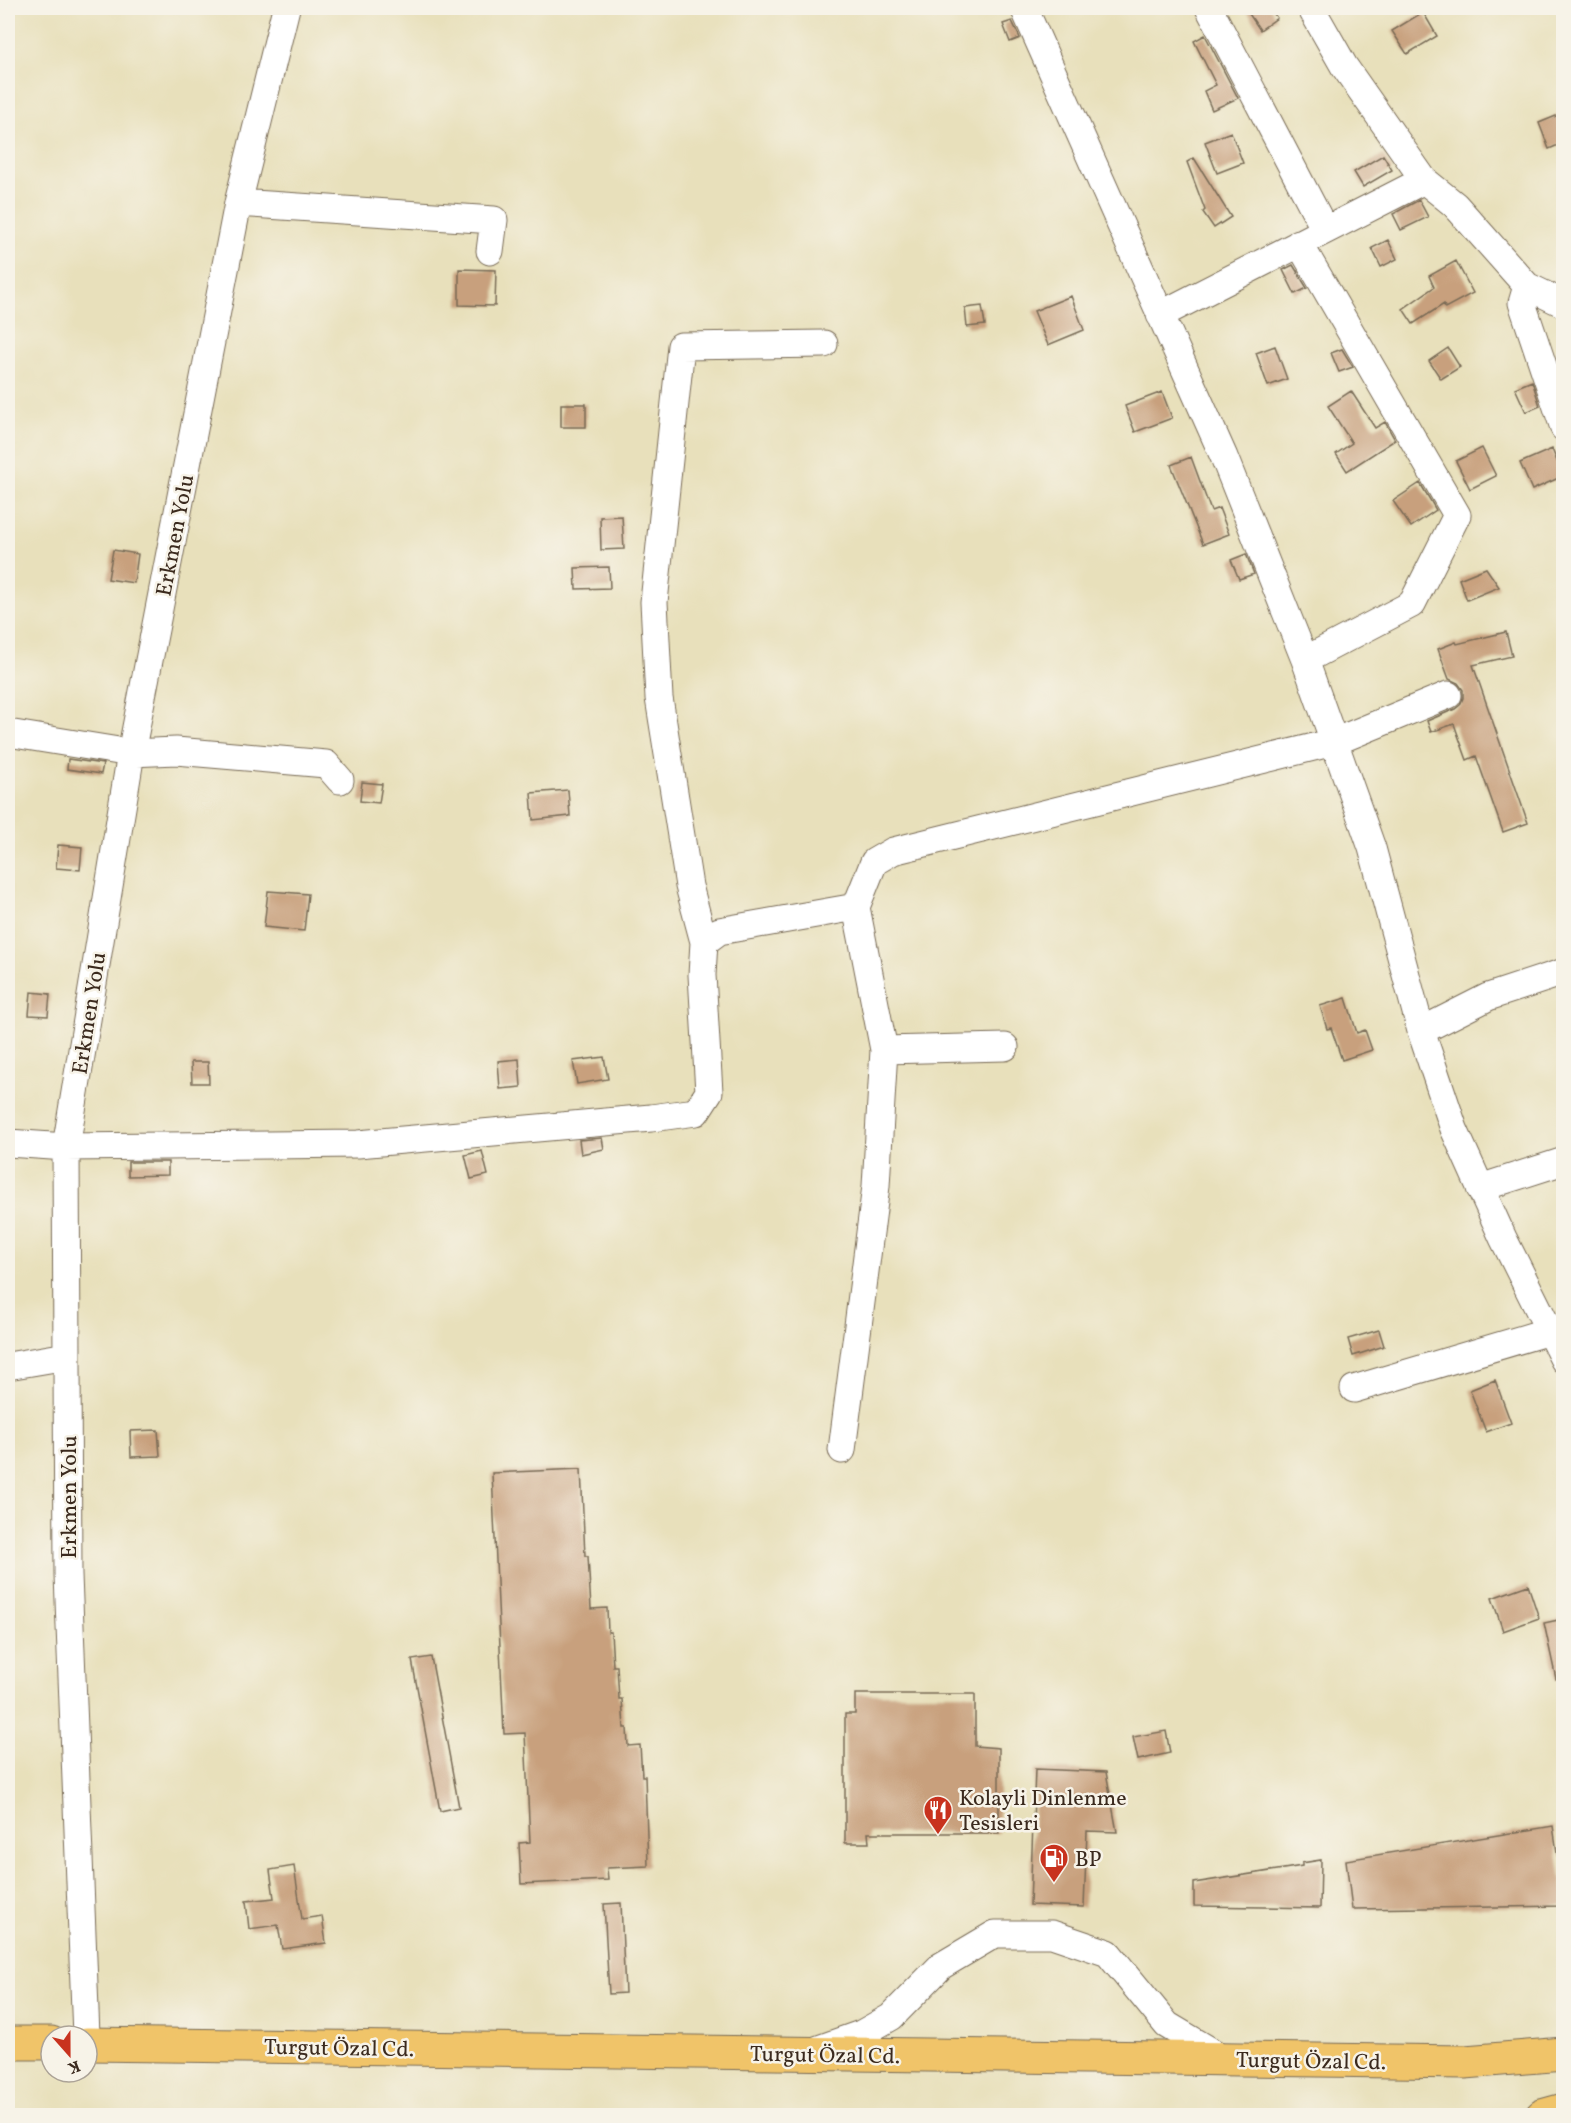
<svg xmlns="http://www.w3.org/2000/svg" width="1571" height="2123" font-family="Vollkorn,serif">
<rect width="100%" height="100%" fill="#f7f3e8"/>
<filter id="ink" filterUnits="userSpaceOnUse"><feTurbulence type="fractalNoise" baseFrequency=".0167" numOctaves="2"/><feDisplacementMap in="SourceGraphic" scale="12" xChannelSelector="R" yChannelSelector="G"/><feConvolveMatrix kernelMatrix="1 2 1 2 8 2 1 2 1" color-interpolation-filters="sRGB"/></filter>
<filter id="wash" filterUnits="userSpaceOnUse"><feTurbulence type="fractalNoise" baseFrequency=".008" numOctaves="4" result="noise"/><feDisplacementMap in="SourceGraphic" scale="24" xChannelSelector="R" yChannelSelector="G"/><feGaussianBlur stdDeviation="1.35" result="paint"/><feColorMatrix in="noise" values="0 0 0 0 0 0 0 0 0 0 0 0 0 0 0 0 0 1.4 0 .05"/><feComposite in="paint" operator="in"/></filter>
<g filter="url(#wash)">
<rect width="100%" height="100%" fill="#e8e0bb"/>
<g id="blocks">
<path fill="#c8a07d" d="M1245,8H1270L1277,18L1260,30Z
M1423,12L1437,36L1407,54L1392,31Z
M1012,21L1020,38L1010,42L1003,24Z
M1205,35L1238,98L1212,110L1204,91L1216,85L1194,41Z
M1563,113V143L1549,149L1539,123Z
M1231,132L1243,163L1217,173L1205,142Z
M1383,155L1392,170L1363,187L1354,172Z
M1194,158L1231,217L1214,228L1203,212L1205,210L1187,162Z
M1419,200L1428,217L1401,230L1393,214Z
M1388,240L1397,259L1381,267L1372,248Z
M1456,261L1473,293L1445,308L1444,304L1413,324L1403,309L1434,287L1429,276Z
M1293,265L1307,288L1295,294L1283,270Z
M459,269L496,270L495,306L459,305Z
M1071,296L1084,330L1048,345L1034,311Z
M982,306L985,325L967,327L965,308Z
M1275,346L1287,379L1268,386L1256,353Z
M1448,348L1460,367L1441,379L1429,361Z
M1342,349L1353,367L1339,372L1331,353Z
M1532,381L1540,406L1526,412L1515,388Z
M1351,391L1375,428L1385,422L1395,440L1347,471L1336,454L1352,443L1328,406Z
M1162,392L1172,418L1135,432L1125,406Z
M561,404H586V427H561Z
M1482,448L1496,476L1470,489L1456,461Z
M1552,449L1563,476L1532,490L1520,463Z
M1191,457L1211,511L1219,508L1229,534L1203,544L1171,465Z
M1420,483L1436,510L1411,527L1393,501Z
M622,516L624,549L601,550L600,517Z
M113,550L138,554L134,583L108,579Z
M1246,554L1254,574L1239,579L1231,560Z
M609,567L610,588L576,589L575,568Z
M1486,568L1499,587L1467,600L1459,579Z
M1506,632L1512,656L1473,665L1528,823L1503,832L1476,756L1467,760L1454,724L1431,732L1427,721L1455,709L1460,705L1463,698V690L1458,683L1449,679L1438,649L1456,642L1457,644Z
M68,759L103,764L101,774L67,769Z
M362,782L382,784L379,803L360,801Z
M568,790L570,816L533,820L531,793Z
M58,845L82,847L80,870L56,868Z
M268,891L308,894L304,931L264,927Z
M31,992L50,994L48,1016L29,1015Z
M1346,998L1357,1033L1365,1030L1372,1050L1342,1060L1331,1028L1327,1029L1320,1006Z
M604,1057L608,1079L577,1084L573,1061Z
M519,1059L521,1087L500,1089L498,1061Z
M191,1062H208L209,1083H192Z
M602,1138L604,1149L581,1154L579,1140Z
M482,1151L488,1175L471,1179L465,1155Z
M128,1162H168V1175L128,1176Z
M1379,1330L1384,1346L1353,1356L1348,1339Z
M1495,1380L1511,1423L1486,1432L1470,1390Z
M158,1430L160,1456L131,1457L130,1431Z
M581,1469L585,1556H588L591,1609L607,1608L608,1632H611L613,1666H617L619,1699H622L624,1728H627L628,1746L640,1745L642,1776H645L648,1866L607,1868L608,1880L521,1884L519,1843L530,1842L525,1733L504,1734L492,1473Z
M1528,1585L1539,1618L1503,1631L1492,1598Z
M1563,1619V1679H1556L1544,1623Z
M431,1657L459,1807L440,1811L412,1660Z
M855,1694H975V1746L999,1748V1833H868L869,1843H845V1714H855Z
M1166,1731L1170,1753L1138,1760L1133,1737Z
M1035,1769L1106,1772L1117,1832L1087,1831L1084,1907L1030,1905Z
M1553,1826L1563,1892V1906L1352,1909L1346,1860Z
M1321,1860L1320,1908L1194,1906V1883L1302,1866V1863Z
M294,1866L302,1919L322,1916L326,1943L282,1949L278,1925L249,1929L246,1901L274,1898L270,1870Z
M621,1903L625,1993L609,1994L604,1904Z"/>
</g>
</g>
<g filter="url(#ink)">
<use href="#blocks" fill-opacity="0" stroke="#786a55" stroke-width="1.5"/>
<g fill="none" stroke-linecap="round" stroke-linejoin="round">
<g stroke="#786a55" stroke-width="29">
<path id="minor" d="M1024,8L1224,457L1305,660L1372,848L1421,1031L1454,1129L1503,1238L1564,1360
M1209,8L1325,230
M1311,8L1344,66L1424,180L1455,205L1527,286L1564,304
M238,203L494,220L490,251
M1299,243L1457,515L1412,604L1305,660
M1527,286L1522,303L1564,428
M1160,315L1424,180
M8,733L131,753L176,751L326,764L340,780
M704,942L719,931L856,907
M1421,1031L1488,997L1564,972
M884,1050L1005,1047
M8,1143L66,1147L358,1144L651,1118L696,1112L709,1092L702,975L704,942L689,886L659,698L654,602L681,346L824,344
M1480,1188L1564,1161
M8,1366L67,1356
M1354,1389L1549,1331
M842,1450L876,1186L884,1050L856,907L874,862L893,851L1334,742L1448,695
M86,2036L68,1575L66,1147L131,753L238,203L286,8
M816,2050L861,2034L891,2017L941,1966L995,1934H1052L1108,1953L1167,2025L1224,2059"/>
</g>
<g stroke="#786a55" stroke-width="35">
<path id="major" d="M8,2043H51
M87,2044L1465,2062L1564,2054"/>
</g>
<g stroke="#786a55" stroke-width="35">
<path id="highway" d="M1542,2116L1564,2110"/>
</g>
<use href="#minor" stroke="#fff" stroke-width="27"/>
<use href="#major" stroke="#f0c469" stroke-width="33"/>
<use href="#highway" stroke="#f0c469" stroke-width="33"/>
</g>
</g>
<defs>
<g id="restaurant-pin" transform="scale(1.5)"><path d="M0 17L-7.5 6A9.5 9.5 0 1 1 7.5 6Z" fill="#c8321e" stroke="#f7f3e8"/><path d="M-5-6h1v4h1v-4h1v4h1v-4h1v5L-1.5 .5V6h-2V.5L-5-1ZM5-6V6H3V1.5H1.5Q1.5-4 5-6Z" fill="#fff"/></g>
<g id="fuel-pin" transform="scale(1.5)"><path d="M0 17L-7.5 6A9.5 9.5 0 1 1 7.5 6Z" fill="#c8321e" stroke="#f7f3e8"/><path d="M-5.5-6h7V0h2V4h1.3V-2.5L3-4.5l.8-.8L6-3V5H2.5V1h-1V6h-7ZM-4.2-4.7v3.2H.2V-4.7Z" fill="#fff"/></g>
</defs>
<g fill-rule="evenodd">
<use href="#restaurant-pin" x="938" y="1810"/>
<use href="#fuel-pin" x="1054" y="1858"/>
</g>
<g text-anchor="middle" stroke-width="5" stroke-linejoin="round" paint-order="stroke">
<g font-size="22" fill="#3b2a1e" stroke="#f7f3e8">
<text transform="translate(174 535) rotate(-79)" y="8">Erkmen Yolu</text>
<text transform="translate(88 1013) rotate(-81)" y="8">Erkmen Yolu</text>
<text transform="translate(68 1497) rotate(-90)" y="8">Erkmen Yolu</text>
<text transform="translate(339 2047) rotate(1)" y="8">Turgut Özal Cd.</text>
<text transform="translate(825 2054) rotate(1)" y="8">Turgut Özal Cd.</text>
<text transform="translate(1311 2060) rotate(1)" y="8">Turgut Özal Cd.</text>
</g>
<g font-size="22" fill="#3b2a1e" stroke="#f7f3e8" text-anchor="start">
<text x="959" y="1805">Kolayli Dinlenme<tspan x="959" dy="25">Tesisleri</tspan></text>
<text x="1075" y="1866">BP</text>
</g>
</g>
<rect width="1571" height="2123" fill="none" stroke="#f7f3e8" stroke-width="30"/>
<g transform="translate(69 2054) rotate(159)"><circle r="28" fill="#f7f3e8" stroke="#aca397" stroke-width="1.5"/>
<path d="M0-4.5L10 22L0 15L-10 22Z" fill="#c8321e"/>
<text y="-9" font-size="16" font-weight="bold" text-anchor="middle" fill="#3b2a1e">K</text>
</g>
</svg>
